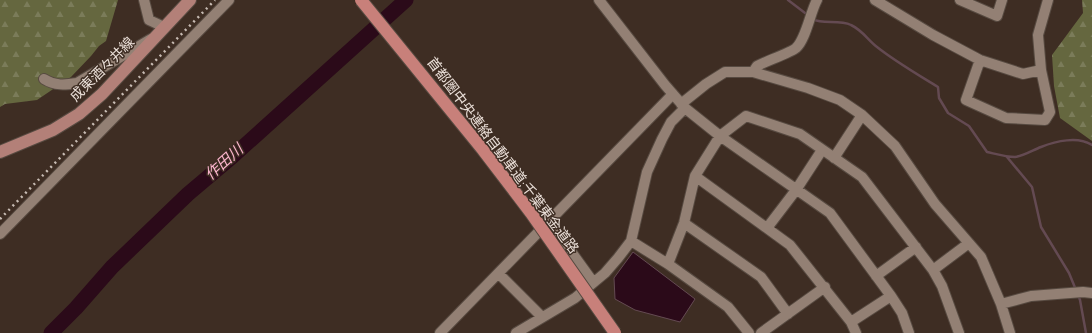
<svg xmlns="http://www.w3.org/2000/svg" width="1092" height="333" font-family="'Alegreya Sans','Noto Sans JP',sans-serif">
<defs>
<pattern id="forest-firs" width="22" height="20" patternUnits="userSpaceOnUse"><rect width="22" height="20" fill="#65673f"/><path d="M5 1l3.5 6h-7zM16 11l3.5 6h-7z" fill="#7b7c5a"/></pattern>
</defs>
<rect width="100%" height="100%" fill="#3e2d23"/>
<path fill="url(#forest-firs)" d="M0,0H118L106,41L99,46L91,56L71,77L37,100L5,104L0,107Z
M1082,0H1092V141L1060,118L1054,86L1052,55L1083,13Z"/>
<path fill="#2b0a19" stroke="#644a52" d="M633,252L695,299L680,322L635,310L615,299L614,278Z"/>
<g fill="none" stroke-linecap="round" stroke-linejoin="round">
<path stroke="#644a52" stroke-width="2.5" d="M788,0L809,16
M813,19C822,25 839,19 851,25C862,30 868,40 877,47C896,62 917,74 938,87L939,98L948,113L969,126L987,152C996,154 1006,157 1015,157C1024,156 1033,150 1041,147C1056,141 1078,136 1092,145
M1007,157L1032,187L1041,227L1069,273L1076,290
M1078,295L1080,300L1086,333"/>
<path stroke="#2b0a19" stroke-width="15" d="M51,333L76,308L112,267L188,194L233,156L406,0"/>
<g stroke="#574a41" stroke-width="12">
<path id="minor" d="M144,0L149,20L164,27
M599,0L665,85L685,108L720,136L830,213L891,296L902,313L909,333
M875,0L933,35L980,60L1023,74L1041,70L1038,35L1048,0
M960,0L997,16L1002,0
M980,60L966,100L1006,118L1045,120L1050,112L1041,70
M753,72L757,66C764,62 792,52 796,48C806,39 810,13 817,0
M44,79C55,86 65,85 77,83L151,39
M681,104L706,84L725,72H753L808,88L840,100L862,115L895,146L935,204L981,257L1001,304L1010,333
M834,158L862,115
M695,176L790,245L851,322L856,333
M549,221L593,282
M684,223L761,277L788,314
M767,228L796,190L822,150
M0,234L229,0
M631,241L668,264L728,307L749,333
M668,264L684,223L695,176L720,136L746,116L800,134L862,177L933,270L942,286L959,333
M933,270L969,243
M499,274L542,317
M876,276L916,247
M1001,304L1031,296L1083,292L1092,293
M851,322L891,296
M440,333L673,94
M516,333L575,298L605,273L618,258L631,241L647,172L662,139L671,122L685,108
M761,333L825,287"/>
</g>
<g stroke="#574a41" stroke-width="14">
<path id="major" d="M0,152L53,130L79,114L102,94L190,0"/>
</g>
<use href="#minor" stroke="#938074" stroke-width="10"/>
<use href="#major" stroke="#b38078" stroke-width="12"/>
<path stroke="#c8bcb4" stroke-width="2.5" stroke-dasharray="2 4" stroke-linecap="butt" d="M0,219L215,0"/>
<g stroke="#574a41" stroke-width="14" stroke-linecap="butt">
<path id="highway-bridge" d="M361,0L483,150L531,213L615,333"/>
</g>
<use href="#highway-bridge" stroke="#c8807a" stroke-width="12"/>
</g>
<g text-anchor="middle" stroke-width="3" stroke-linejoin="round" paint-order="stroke">
<g font-size="14" fill="#eadfd8" stroke="#3e2d23">
<text transform="translate(102 69) rotate(-45)" y="5">成東酒々井線</text>
<text transform="translate(503 155) rotate(53)" y="5">首都圏中央連絡自動車道;千葉東金道路</text>
</g>
<g font-size="15" font-style="italic" fill="#fcb5ce" stroke="#3e2d23">
<text transform="translate(224 162) rotate(-42)" y="5">作田川</text>
</g>
</g>
</svg>
